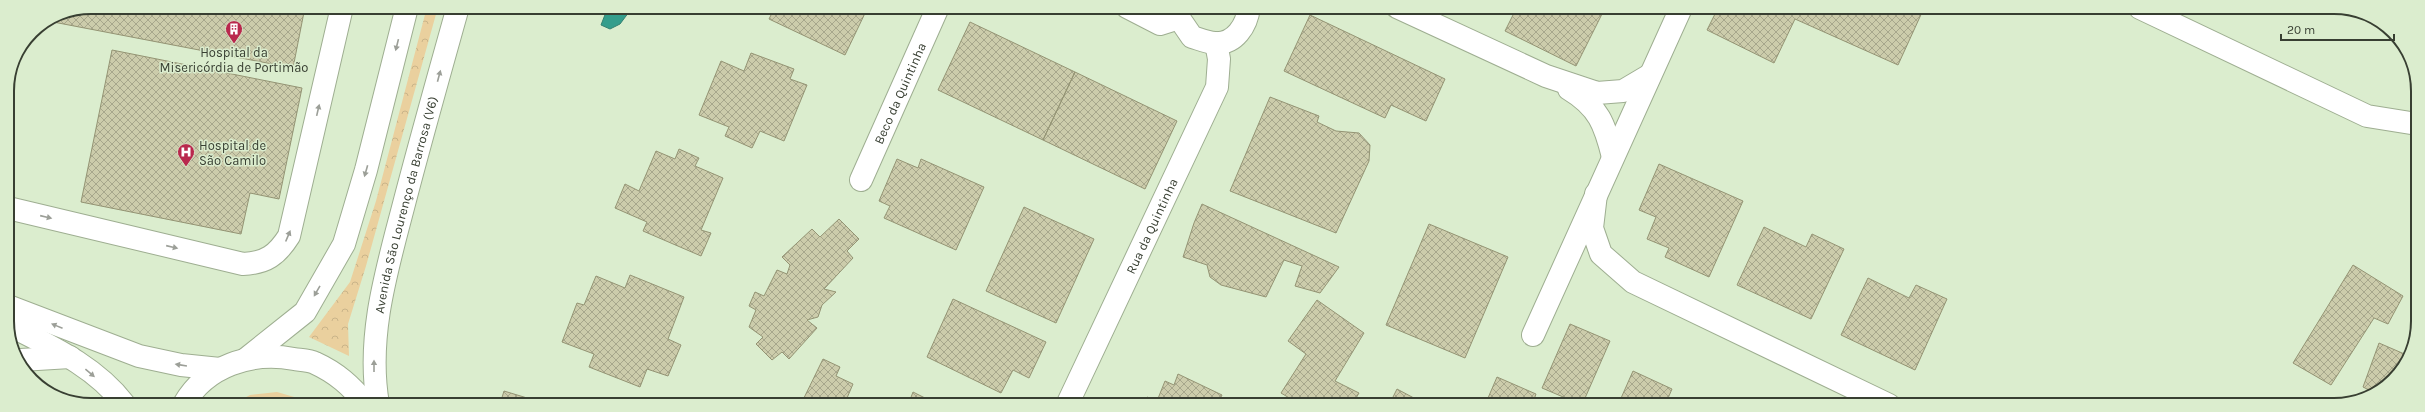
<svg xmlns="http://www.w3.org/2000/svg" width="2425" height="412" font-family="Karla,sans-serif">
<defs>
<pattern id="park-crowns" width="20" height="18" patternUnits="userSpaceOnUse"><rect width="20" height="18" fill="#ead09e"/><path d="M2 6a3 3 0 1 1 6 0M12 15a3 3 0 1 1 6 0" fill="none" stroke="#c9b489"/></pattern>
<pattern id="building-cross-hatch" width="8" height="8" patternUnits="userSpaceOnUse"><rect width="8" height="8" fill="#ccccab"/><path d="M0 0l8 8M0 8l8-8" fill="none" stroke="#a7a78c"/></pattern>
</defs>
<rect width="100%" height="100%" fill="#dbedce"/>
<path fill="#ead09e" d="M277,392L308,401L313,404H233L250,395Z"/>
<path fill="url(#park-crowns)" d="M427,7H438L366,266L348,324L349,356L309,337L350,282L376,201Z"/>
<path fill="#349e8c" stroke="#358271" d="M608,7H645L643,10L629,12L620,24L610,29L601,25Z"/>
<path fill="url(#building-cross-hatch)" stroke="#949474" d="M91,7H305L293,68L48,21L59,13Z
M775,7H868L845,55L769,19Z
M1517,7L1605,8L1576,66L1505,31Z
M1718,8H1924L1898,65L1795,19L1774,63L1707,30Z
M1310,15L1445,79L1426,121L1391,105L1385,118L1284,71Z
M970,22L1075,72L1043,140L938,90Z
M112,50L302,88L279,199L250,193L241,234L81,202Z
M751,53L794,69L790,79L807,85L784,141L760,131L752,148L725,136L729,127L699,115L721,61L744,71Z
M1075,72L1177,121L1145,189L1043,140Z
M1270,97L1319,116L1317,122L1336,131L1359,133L1370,145L1369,161L1336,233L1230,191Z
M679,149L699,158L695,166L723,178L701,230L711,233L701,256L643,231L647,222L615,208L625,184L639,191L656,151L675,159Z
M897,159L918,168L921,159L984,187L956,250L884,218L890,206L879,201Z
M1659,164L1743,201L1709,277L1665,257L1669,248L1647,239L1656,217L1639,210Z
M1202,204L1339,267L1320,293L1295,286L1302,266L1284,260L1266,297L1221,285L1210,277L1207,265L1183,257L1194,223Z
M1024,207L1094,239L1056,323L986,291Z
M839,219L859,239L847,251L853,258L824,289L836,292L822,305L818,317L807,320L817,328L789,359L782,352L772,360L756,344L763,337L749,327L756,310L749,306L755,292L764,296L777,270L787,274L790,265L782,257L812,229L820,237Z
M1429,224L1508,257L1465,358L1386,325Z
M1764,227L1806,247L1812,234L1844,249L1811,319L1737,285Z
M2353,265L2403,296L2388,324L2374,318L2331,385L2293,363Z
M630,275L684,297L668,339L681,345L668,376L647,369L640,387L589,367L594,354L562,342L577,303L584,305L596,276L625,288Z
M1868,278L1909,298L1916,285L1947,299L1915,370L1841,335Z
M953,299L1046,342L1029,378L1013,370L1001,393L927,357Z
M1317,300L1364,333L1335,381L1359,393L1352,405H1301L1281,393L1306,354L1288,341Z
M1570,324L1610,341L1582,405L1542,388Z
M2379,343L2409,356L2407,363L2389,384L2375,393L2363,387Z
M823,359L840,367L836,376L853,384L844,405L801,404Z
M1633,371L1672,389L1665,405H1618Z
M1178,374L1222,395L1217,405H1143L1147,397L1157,401L1165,381L1174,385Z
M1497,377L1536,394L1532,405H1485Z
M1397,389L1427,405H1389Z
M504,391L547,404H500Z
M913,392L939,405H908Z"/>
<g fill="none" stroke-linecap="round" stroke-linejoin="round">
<g stroke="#9eae91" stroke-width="24">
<g id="minor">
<path d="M1127,7L1160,24L1179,18"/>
<path d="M1177,7L1179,18L1192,37C1199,39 1207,42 1214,43C1235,45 1247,25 1249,7"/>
<path d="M1397,7L1546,76L1597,93L1623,91L1650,75"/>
<path d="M2140,8L2367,116L2417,124"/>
<path d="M1569,89C1599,107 1605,125 1613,157"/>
<path id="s1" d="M861,180L938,7"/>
<path d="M1596,194L1592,228L1601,254L1633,282L1889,405"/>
<path d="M8,208L243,264C266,263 277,255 289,236L342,7"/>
<path d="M8,306L139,356L181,365L220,369"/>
<path d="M9,325C50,346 95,366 124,404"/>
<path d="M1533,335L1681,8"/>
<path d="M21,360L70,357"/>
<path id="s2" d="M1067,405L1217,87L1219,59L1216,43"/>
</g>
</g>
<g stroke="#9eae91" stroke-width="24">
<g id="major">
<path d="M246,359L305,312L344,244L366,170L407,7"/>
<path d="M184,404C206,366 251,351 294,359C300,360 309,360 315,363C337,373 351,386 366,404"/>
<path id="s3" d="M378,404C366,335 388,266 405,200C422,135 440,71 458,7"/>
</g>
</g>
<use href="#minor" stroke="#fff" stroke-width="22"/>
<use href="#major" stroke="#fff" stroke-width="22"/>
</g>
<defs><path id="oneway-solid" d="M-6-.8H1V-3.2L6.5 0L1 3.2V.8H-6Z"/></defs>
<g fill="#9c9f98">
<use href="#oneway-solid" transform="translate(397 45) rotate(104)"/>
<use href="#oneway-solid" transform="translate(439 76) rotate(-75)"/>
<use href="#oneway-solid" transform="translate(318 110) rotate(-77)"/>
<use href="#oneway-solid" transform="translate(366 171) rotate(106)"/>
<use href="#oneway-solid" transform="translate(46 217) rotate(13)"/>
<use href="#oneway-solid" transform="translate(288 236) rotate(-67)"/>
<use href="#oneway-solid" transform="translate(172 247) rotate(13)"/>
<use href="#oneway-solid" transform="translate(317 291) rotate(120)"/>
<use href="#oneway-solid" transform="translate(57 326) rotate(-158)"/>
<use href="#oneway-solid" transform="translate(181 365) rotate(-171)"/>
<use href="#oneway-solid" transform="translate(374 366) rotate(-90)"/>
<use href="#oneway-solid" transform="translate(90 373) rotate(40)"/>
</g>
<defs>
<g id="building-pin" transform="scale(0.9)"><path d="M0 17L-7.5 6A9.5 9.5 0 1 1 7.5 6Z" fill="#b9284d" stroke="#dbedce"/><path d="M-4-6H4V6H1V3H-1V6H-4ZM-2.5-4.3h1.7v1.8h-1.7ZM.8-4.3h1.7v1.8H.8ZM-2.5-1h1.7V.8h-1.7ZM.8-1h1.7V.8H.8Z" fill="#fff"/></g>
<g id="hospital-pin" transform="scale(0.9)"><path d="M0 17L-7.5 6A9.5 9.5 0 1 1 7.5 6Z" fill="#b9284d" stroke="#dbedce"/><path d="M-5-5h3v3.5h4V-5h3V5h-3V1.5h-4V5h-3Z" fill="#fff"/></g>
</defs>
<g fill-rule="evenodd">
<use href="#building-pin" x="234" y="29"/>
<use href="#hospital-pin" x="186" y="152"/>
</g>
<g text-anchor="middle" stroke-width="3" stroke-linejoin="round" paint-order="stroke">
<g font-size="13" fill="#383f32" stroke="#dbedce">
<text x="234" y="57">Hospital da<tspan x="234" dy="15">Misericórdia de Portimão</tspan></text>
<text x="199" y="150" text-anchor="start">Hospital de<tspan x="199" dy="15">São Camilo</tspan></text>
</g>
<g font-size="13" fill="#383f32" stroke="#dbedce">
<text dy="5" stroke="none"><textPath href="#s1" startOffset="95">Beco da Quintinha</textPath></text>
<text dy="5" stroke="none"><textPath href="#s3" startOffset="203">Avenida São Lourenço da Barrosa (V6)</textPath></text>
<text dy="5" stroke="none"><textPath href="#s2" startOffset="198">Rua da Quintinha</textPath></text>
</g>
</g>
<path d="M0 0H2425V412H0ZM91 14H2334A77 77 0 0 1 2411 91V321A77 77 0 0 1 2334 398H91A77 77 0 0 1 14 321V91A77 77 0 0 1 91 14Z" fill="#dbedce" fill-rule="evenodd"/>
<path fill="none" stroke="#383f32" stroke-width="2" d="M91 14H2334A77 77 0 0 1 2411 91V321A77 77 0 0 1 2334 398H91A77 77 0 0 1 14 321V91A77 77 0 0 1 91 14Z"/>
<path d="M2281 34v6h113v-6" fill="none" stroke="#383f32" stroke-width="2"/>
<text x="2287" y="34" font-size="12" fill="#383f32" stroke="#dbedce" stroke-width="3" paint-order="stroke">20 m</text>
</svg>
